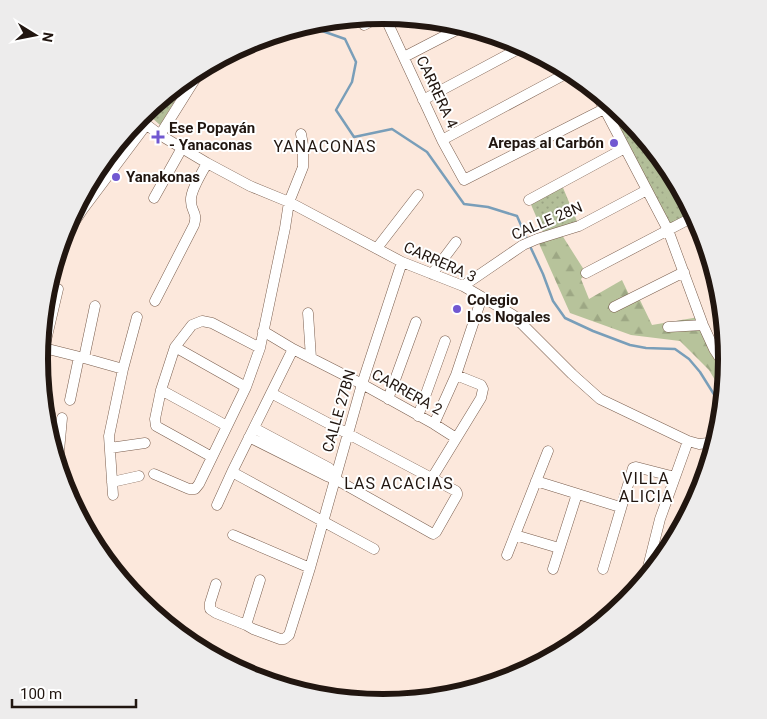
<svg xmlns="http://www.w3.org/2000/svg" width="767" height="719" font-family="Roboto,sans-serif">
<defs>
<pattern id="forest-firs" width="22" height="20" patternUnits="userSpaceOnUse" patternTransform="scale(1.25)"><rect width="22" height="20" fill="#b7c39b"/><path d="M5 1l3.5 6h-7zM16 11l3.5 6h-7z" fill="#9da784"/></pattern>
<pattern id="park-dots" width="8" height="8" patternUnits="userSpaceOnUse" patternTransform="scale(1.25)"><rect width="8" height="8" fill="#b3bf99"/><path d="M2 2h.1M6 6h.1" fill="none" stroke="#9aa383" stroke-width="1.8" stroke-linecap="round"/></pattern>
</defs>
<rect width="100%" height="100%" fill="#fce8dc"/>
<path fill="url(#forest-firs)" d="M560,232L586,273L581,279L589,299L622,280L631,299L639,298L652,325L699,317L727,367L724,395L709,370L680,341L631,335L570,313L537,239Z"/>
<path fill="url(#park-dots)" d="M192,73L160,125L151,117L168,93Z
M601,95L627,116L670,168L695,216L668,230Z
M561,183L579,226L545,237L529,200Z"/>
<path fill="#b3bf99" d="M671,170L686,198L671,206L656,178Z"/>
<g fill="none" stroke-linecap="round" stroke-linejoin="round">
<path stroke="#799eb9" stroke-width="2.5" d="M307,24L311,27L345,39L356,62L352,82L336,110L354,137L392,129L427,152L464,204L488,207L517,216L527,239
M529,244L543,274L553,301L565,318L593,331L630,345L646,348L675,349L689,359L700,372L720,404L723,406"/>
<g stroke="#7a5e4e" stroke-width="11">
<path id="minor" d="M384,15L442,140L464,180L604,109
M364,25L383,15
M404,57L464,26
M594,89L668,230L703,325L714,349L727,369
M423,100L524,46
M138,118L160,135L207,163L250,186L289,202L402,262L463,286L513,315L572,374L600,399L688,441L699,444L717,442
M160,135L202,68
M442,140L571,71
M154,198L182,148
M529,200L625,148
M61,242L83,209L146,125
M377,248L418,195
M586,273L695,216
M432,274L456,242
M463,286L523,245L537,239L579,226L647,190
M155,301L194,225C198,212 191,212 191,201C190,191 202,173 207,163
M614,307L684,272
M308,313L311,358
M668,327L703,325
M263,331L293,349L362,384L434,424L456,438
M40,347L84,358L123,369
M175,347L246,387
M84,358L95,306
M40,366L58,289
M161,390L227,426
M388,399L416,322
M70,400L79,357
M418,416L445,341
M434,424L456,375L482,297
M254,428L329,468L335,479
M47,430L50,414
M249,437L327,476L335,479L433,534L436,532L457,495V493L456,491L271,393
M110,448L145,443
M212,457L156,426L155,419L161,390L175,347L192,325L202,321L212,323L260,348
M232,472L374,549
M154,474L189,489H195L199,484L246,387L260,348L285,228L289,202L303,167V145L301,134
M432,478L481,398L483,389L481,385L456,375
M61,479L59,451L62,418
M536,481L620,507
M112,482L139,476
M113,495L109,436L123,369L137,317
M217,505L232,472L293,349
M233,535L310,568
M515,535L559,548
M507,555L548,451
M648,567L660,519L688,441
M553,569L577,494
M603,569L633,468L636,467L675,477
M216,584L210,603V609L216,613L246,625L253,629L280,639H284L289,635L310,568L362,384L402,262
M246,625L260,580"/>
</g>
<use href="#minor" stroke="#fff" stroke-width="10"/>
</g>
<g fill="#7158d1" stroke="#fff" stroke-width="2">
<path d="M155.5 129.5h5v5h5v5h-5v5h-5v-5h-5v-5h5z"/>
<circle cx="614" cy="143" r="5"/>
<circle cx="116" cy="177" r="5"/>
<circle cx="457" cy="309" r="5"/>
</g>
<g text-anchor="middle" stroke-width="4" stroke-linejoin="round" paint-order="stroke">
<g font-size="15" fill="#211610" stroke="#fff">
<text transform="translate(437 92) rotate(65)" y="5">CARRERA 4</text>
<text transform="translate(547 221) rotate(-23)" y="5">CALLE 28N</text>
<text transform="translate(440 262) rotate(24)" y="5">CARRERA 3</text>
<text transform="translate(407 392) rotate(29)" y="5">CARRERA 2</text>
<text transform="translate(339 411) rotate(-74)" y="5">CALLE 27BN</text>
</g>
<g font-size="15" font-weight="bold" fill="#211610" stroke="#fff" text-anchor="start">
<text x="169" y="133">Ese Popayán<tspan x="169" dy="17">- Yanaconas</tspan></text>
<text x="604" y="148" text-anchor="end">Arepas al Carbón</text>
<text x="126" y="182">Yanakonas</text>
<text x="467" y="305">Colegio<tspan x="467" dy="17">Los Nogales</tspan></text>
</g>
<g font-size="16" letter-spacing="1" fill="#211610" stroke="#fff">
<text x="325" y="152">YANACONAS</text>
<text x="646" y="484">VILLA<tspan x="646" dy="18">ALICIA</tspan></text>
<text x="399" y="489">LAS ACACIAS</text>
</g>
</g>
<path d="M0 0H767V719H0ZM48 359a335 335 0 1 1 670 0a335 335 0 1 1-670 0Z" fill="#edecec" fill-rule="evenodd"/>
<path fill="none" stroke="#211610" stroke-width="6" d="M48 359a335 335 0 1 1 670 0a335 335 0 1 1-670 0Z"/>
<g transform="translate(35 35) rotate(100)" stroke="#ffffff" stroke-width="4" paint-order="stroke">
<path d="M0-4L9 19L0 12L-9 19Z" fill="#211610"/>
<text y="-8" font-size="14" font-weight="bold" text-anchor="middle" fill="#211610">N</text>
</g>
<path d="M12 699v8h124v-8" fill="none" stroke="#211610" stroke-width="2.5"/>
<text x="20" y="699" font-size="15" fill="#211610" stroke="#ffffff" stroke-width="4" paint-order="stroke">100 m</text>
</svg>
